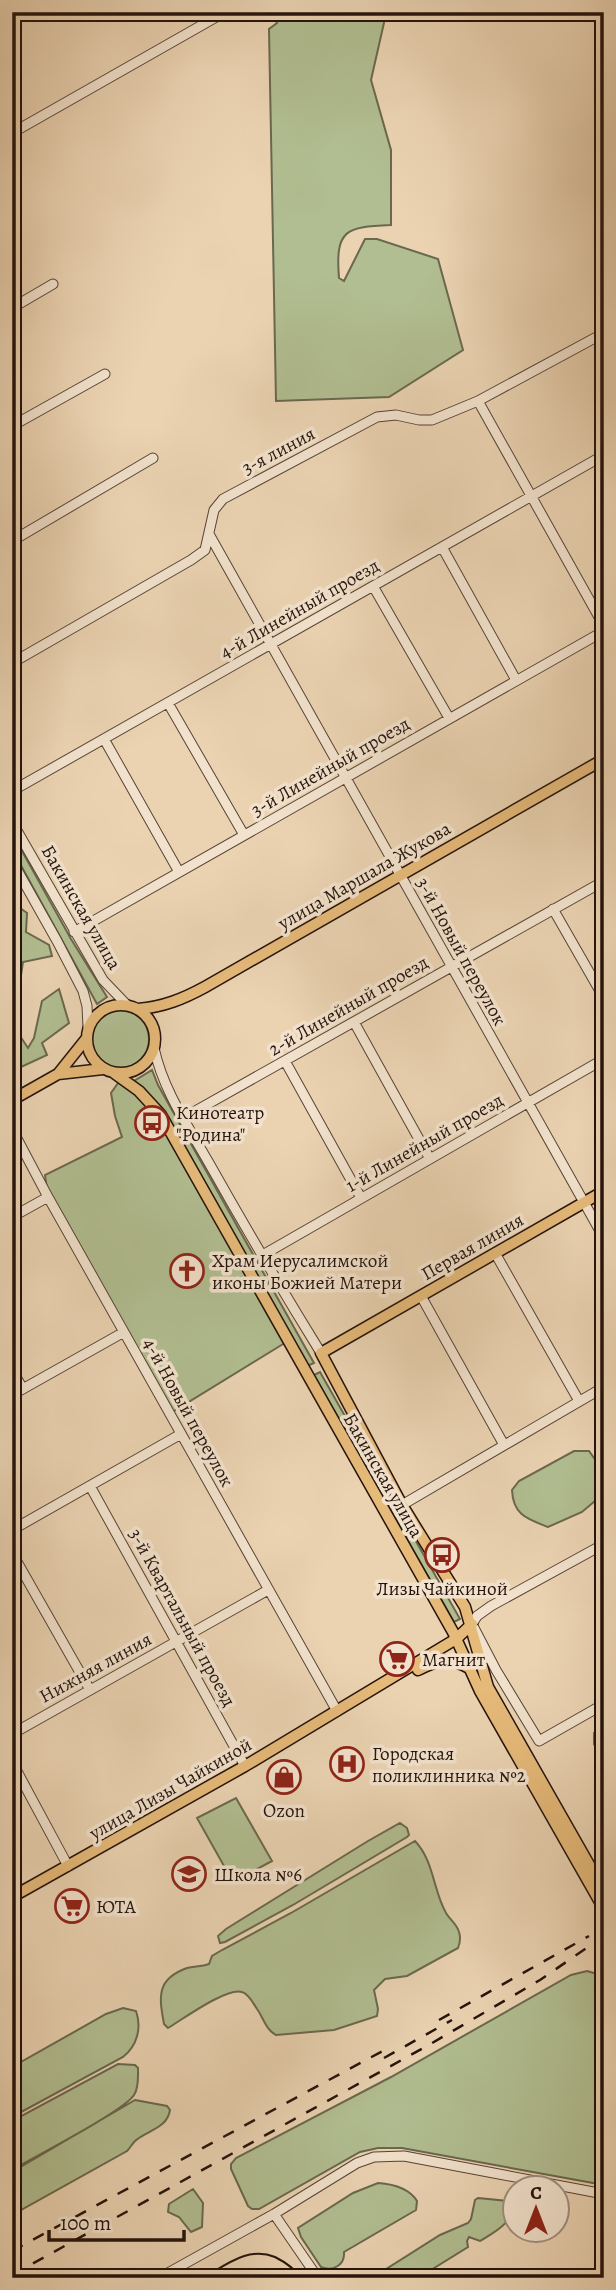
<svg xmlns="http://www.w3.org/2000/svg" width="616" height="2290" font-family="Alegreya,serif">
<rect width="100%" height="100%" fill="#ebd3b2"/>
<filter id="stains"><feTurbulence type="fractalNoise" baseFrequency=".00286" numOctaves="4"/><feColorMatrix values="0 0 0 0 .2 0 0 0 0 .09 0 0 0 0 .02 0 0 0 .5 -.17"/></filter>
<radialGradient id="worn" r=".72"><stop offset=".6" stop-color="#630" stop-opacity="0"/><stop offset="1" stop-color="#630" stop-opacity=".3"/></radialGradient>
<path fill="#b1be91" stroke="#6a684e" stroke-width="2" d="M271,12L386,14L371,80L391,150V225C346,227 335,229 339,278L344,281L365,239H377L438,259L463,350L389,397L276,401L269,29L277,23Z
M12,833L71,939L107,997L97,1004L12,849Z
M12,895L13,903L27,913L26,932L49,945L52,956L23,962L19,988L12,989Z
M59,989L69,1023L42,1043L47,1055L19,1068L12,1065V1024L28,1048L34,1038L42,1001Z
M91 1039a29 29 0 1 1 58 0a29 29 0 1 1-58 0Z
M152,1070L158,1085L314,1363L307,1366L165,1112L134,1081Z
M121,1079L152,1103L288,1341L169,1414L48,1197L45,1175L122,1137L115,1116L111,1093Z
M320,1372L460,1619L454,1622L314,1375Z
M574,1451H589L599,1465L602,1495L582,1512L548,1527C527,1519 513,1515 512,1490L519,1481Z
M604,1726V1758L600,1757L594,1744V1733Z
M236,1798L272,1861L233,1882L197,1818Z
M400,1823L407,1828L409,1835L407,1837L293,1905L225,1942L220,1943L218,1936L226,1929L368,1841Z
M415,1841C434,1861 433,1890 446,1913C450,1920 457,1924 459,1932C461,1938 460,1943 458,1948L407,1976L385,1979L374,1990L378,2009L377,2016L334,2030L276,2035C266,2030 263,2017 257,2009C253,2003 249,1994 242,1992C227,1987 183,2019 168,2028L164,2024C159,1997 156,1979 187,1968C194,1966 201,1967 209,1964L212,1956L222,1950L291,1913Z
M587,1971L604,1976V2185L402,2148H378L360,2152L259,2209H252L248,2206L231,2169V2164L236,2158L391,2077L571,1975Z
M123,2008L136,2011C142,2028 137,2046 123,2057L12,2117V2067L106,2014Z
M118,2064L135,2065L138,2068C138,2076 139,2088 134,2095C124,2111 34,2157 12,2170V2121Z
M135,2100L167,2106L170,2110C167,2129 147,2130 135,2141C132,2144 130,2148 127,2151L12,2215V2172Z
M378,2183C392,2184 409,2188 417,2201L416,2210L344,2252C345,2265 333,2272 321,2267L301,2237L298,2228L353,2193Z
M193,2189L203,2203L202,2227L191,2232L179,2217L168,2212L169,2204Z
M478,2198L508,2201C521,2219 493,2233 480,2241L469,2237L467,2241L468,2247L418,2278H372L440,2235L468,2223L471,2219L475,2200Z"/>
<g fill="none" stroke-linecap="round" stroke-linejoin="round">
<g stroke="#564336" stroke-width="11">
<path id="minor" d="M12,133L225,12
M12,308L53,284
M478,401L604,626
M12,426L105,374
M209,534L604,1238
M12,541L153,458
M442,547L516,680
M373,586L449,718
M12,663L191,560L205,550L214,510L223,499L377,417L396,415L419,420H432L478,401L604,333
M168,703L244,835
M104,739L179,872
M12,791L604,455
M12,822L103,980L127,1005
M12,861L57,941L83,991L87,1006L88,1027
M553,909L604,998
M74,932L604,631
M354,1022L430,1159
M154,1048C163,1090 188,1126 209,1163C245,1227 282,1290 321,1353
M285,1061L361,1198
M183,1118L604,881
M12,1129L48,1197L337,1711
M12,1217L48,1197
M495,1253L579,1401
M261,1256L604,1059
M421,1296L504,1445
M12,1370L23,1389
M12,1395L124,1332
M90,1486L245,1766
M402,1505L604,1387
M12,1530L181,1434
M604,1544L491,1606L477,1616L472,1624L496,1670L539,1741L604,1704
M12,1553L90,1690
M12,1734L268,1590
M12,1762L68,1866
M274,2214L318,2278
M159,2278L274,2214L357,2163L374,2157L404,2156L604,2194"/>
</g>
<g stroke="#24130c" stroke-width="13">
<path id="major" d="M87 1039a34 34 0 1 1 68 0a34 34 0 1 1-68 0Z
M138,1009C163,1007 183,999 205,987L604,759
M114,1073L139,1091L161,1115L453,1632L480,1691L604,1909
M58,1074L103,1069
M12,1100L58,1074L86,1039
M604,1191L321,1353L402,1505L465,1607L488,1687L604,1891
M418,1670C440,1659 448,1656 471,1669
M12,1897L245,1766L456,1639L472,1624"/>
</g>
<use href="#minor" stroke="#f2e2cd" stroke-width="9"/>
<use href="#major" stroke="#e6ba79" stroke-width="10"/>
<path stroke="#24130c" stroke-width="2" d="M203,2278C226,2265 248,2246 275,2257C285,2262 294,2268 301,2278"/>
<path stroke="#24130c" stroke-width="2.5" stroke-dasharray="12 12" stroke-linecap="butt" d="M439,2020L589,1936
M384,2058L452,2020
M12,2251L390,2047
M12,2275L427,2046L540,1980L604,1936"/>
</g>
<defs>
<g id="bus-ring" transform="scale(1.75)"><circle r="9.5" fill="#f2e2cd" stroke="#8f2418" stroke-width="1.5"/><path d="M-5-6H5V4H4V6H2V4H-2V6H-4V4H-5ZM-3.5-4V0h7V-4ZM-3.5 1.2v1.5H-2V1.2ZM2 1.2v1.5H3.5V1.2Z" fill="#8f2418"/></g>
<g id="church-ring" transform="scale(1.75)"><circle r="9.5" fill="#f2e2cd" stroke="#8f2418" stroke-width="1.5"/><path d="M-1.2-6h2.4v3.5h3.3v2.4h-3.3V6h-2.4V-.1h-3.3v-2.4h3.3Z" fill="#8f2418"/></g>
<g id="supermarket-ring" transform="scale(1.75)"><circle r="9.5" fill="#f2e2cd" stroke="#8f2418" stroke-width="1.5"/><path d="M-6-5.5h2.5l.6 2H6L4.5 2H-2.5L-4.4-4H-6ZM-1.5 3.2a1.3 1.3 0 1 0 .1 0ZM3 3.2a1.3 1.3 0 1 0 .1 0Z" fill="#8f2418"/></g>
<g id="hospital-ring" transform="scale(1.75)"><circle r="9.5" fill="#f2e2cd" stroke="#8f2418" stroke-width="1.5"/><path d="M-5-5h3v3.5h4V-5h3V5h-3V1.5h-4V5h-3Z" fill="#8f2418"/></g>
<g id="shop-ring" transform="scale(1.75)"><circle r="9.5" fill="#f2e2cd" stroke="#8f2418" stroke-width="1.5"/><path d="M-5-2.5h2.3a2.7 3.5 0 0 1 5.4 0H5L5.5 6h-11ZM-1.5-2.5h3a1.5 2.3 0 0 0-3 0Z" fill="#8f2418"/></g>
<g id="school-ring" transform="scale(1.75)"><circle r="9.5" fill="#f2e2cd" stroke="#8f2418" stroke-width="1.5"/><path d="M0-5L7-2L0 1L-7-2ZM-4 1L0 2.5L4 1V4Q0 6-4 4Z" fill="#8f2418"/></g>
</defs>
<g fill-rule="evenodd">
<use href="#bus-ring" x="152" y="1123"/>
<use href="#church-ring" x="187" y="1271"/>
<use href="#bus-ring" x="442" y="1555"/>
<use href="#supermarket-ring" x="397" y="1659"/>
<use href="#hospital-ring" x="347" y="1764"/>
<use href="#shop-ring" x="284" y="1777"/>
<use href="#school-ring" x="189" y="1874"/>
<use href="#supermarket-ring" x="72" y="1906"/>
</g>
<g text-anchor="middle" stroke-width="7" stroke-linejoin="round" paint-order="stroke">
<g font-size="19" fill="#24130c" stroke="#f2e2cd">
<text transform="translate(278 450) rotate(-28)" y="7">3-я линия</text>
<text transform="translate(299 608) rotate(-30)" y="7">4-й Линейный проезд</text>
<text transform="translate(330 766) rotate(-30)" y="7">3-й Линейный проезд</text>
<text transform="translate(364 875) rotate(-30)" y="7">улица Маршала Жукова</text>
<text transform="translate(82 907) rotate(60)" y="7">Бакинская улица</text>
<text transform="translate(462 951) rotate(61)" y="7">3-й Новый переулок</text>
<text transform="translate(348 1005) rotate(-30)" y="7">2-й Линейный проезд</text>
<text transform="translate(424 1142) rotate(-30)" y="7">1-й Линейный проезд</text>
<text transform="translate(472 1246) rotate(-30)" y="7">Первая линия</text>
<text transform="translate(189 1412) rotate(61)" y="7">4-й Новый переулок</text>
<text transform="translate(384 1475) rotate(60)" y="7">Бакинская улица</text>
<text transform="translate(183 1617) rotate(61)" y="7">3-й Квартальный проезд</text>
<text transform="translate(95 1667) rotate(-29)" y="7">Нижняя линия</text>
<text transform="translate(170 1788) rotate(-30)" y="7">улица Лизы Чайкиной</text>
</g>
<g font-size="19" fill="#24130c" stroke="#f2e2cd" text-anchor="start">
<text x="176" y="1119">Кинотеатр<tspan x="176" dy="22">"Родина"</tspan></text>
<text x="212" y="1267">Храм Иерусалимской<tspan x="212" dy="22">иконы Божией Матери</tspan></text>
<text x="442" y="1595" text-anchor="middle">Лизы Чайкиной</text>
<text x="422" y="1666">Магнит</text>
<text x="372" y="1760">Городская<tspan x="372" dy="22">поликлинника №2</tspan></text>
<text x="284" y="1817" text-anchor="middle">Ozon</text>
<text x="214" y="1881">Школа №6</text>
<text x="96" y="1913">ЮТА</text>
</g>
</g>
<rect width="616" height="2290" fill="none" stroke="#ebd3b2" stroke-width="42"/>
<rect x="14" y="14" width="588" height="2262" fill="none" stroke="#24130c" stroke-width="3.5"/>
<rect x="21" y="21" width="574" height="2248" fill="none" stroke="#24130c" stroke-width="2"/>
<g transform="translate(536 2209)"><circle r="33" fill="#f2e2cd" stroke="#a08f80" stroke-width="2"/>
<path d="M0-5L12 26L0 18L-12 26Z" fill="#8f2418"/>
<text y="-10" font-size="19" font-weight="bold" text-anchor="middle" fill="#24130c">С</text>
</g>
<path d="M49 2230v10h135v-10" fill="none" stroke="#24130c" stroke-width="3.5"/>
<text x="60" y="2230" font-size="21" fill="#24130c" stroke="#f2e2cd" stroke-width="5" paint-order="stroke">100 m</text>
<rect width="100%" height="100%" filter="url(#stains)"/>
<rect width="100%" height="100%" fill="url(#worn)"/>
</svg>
